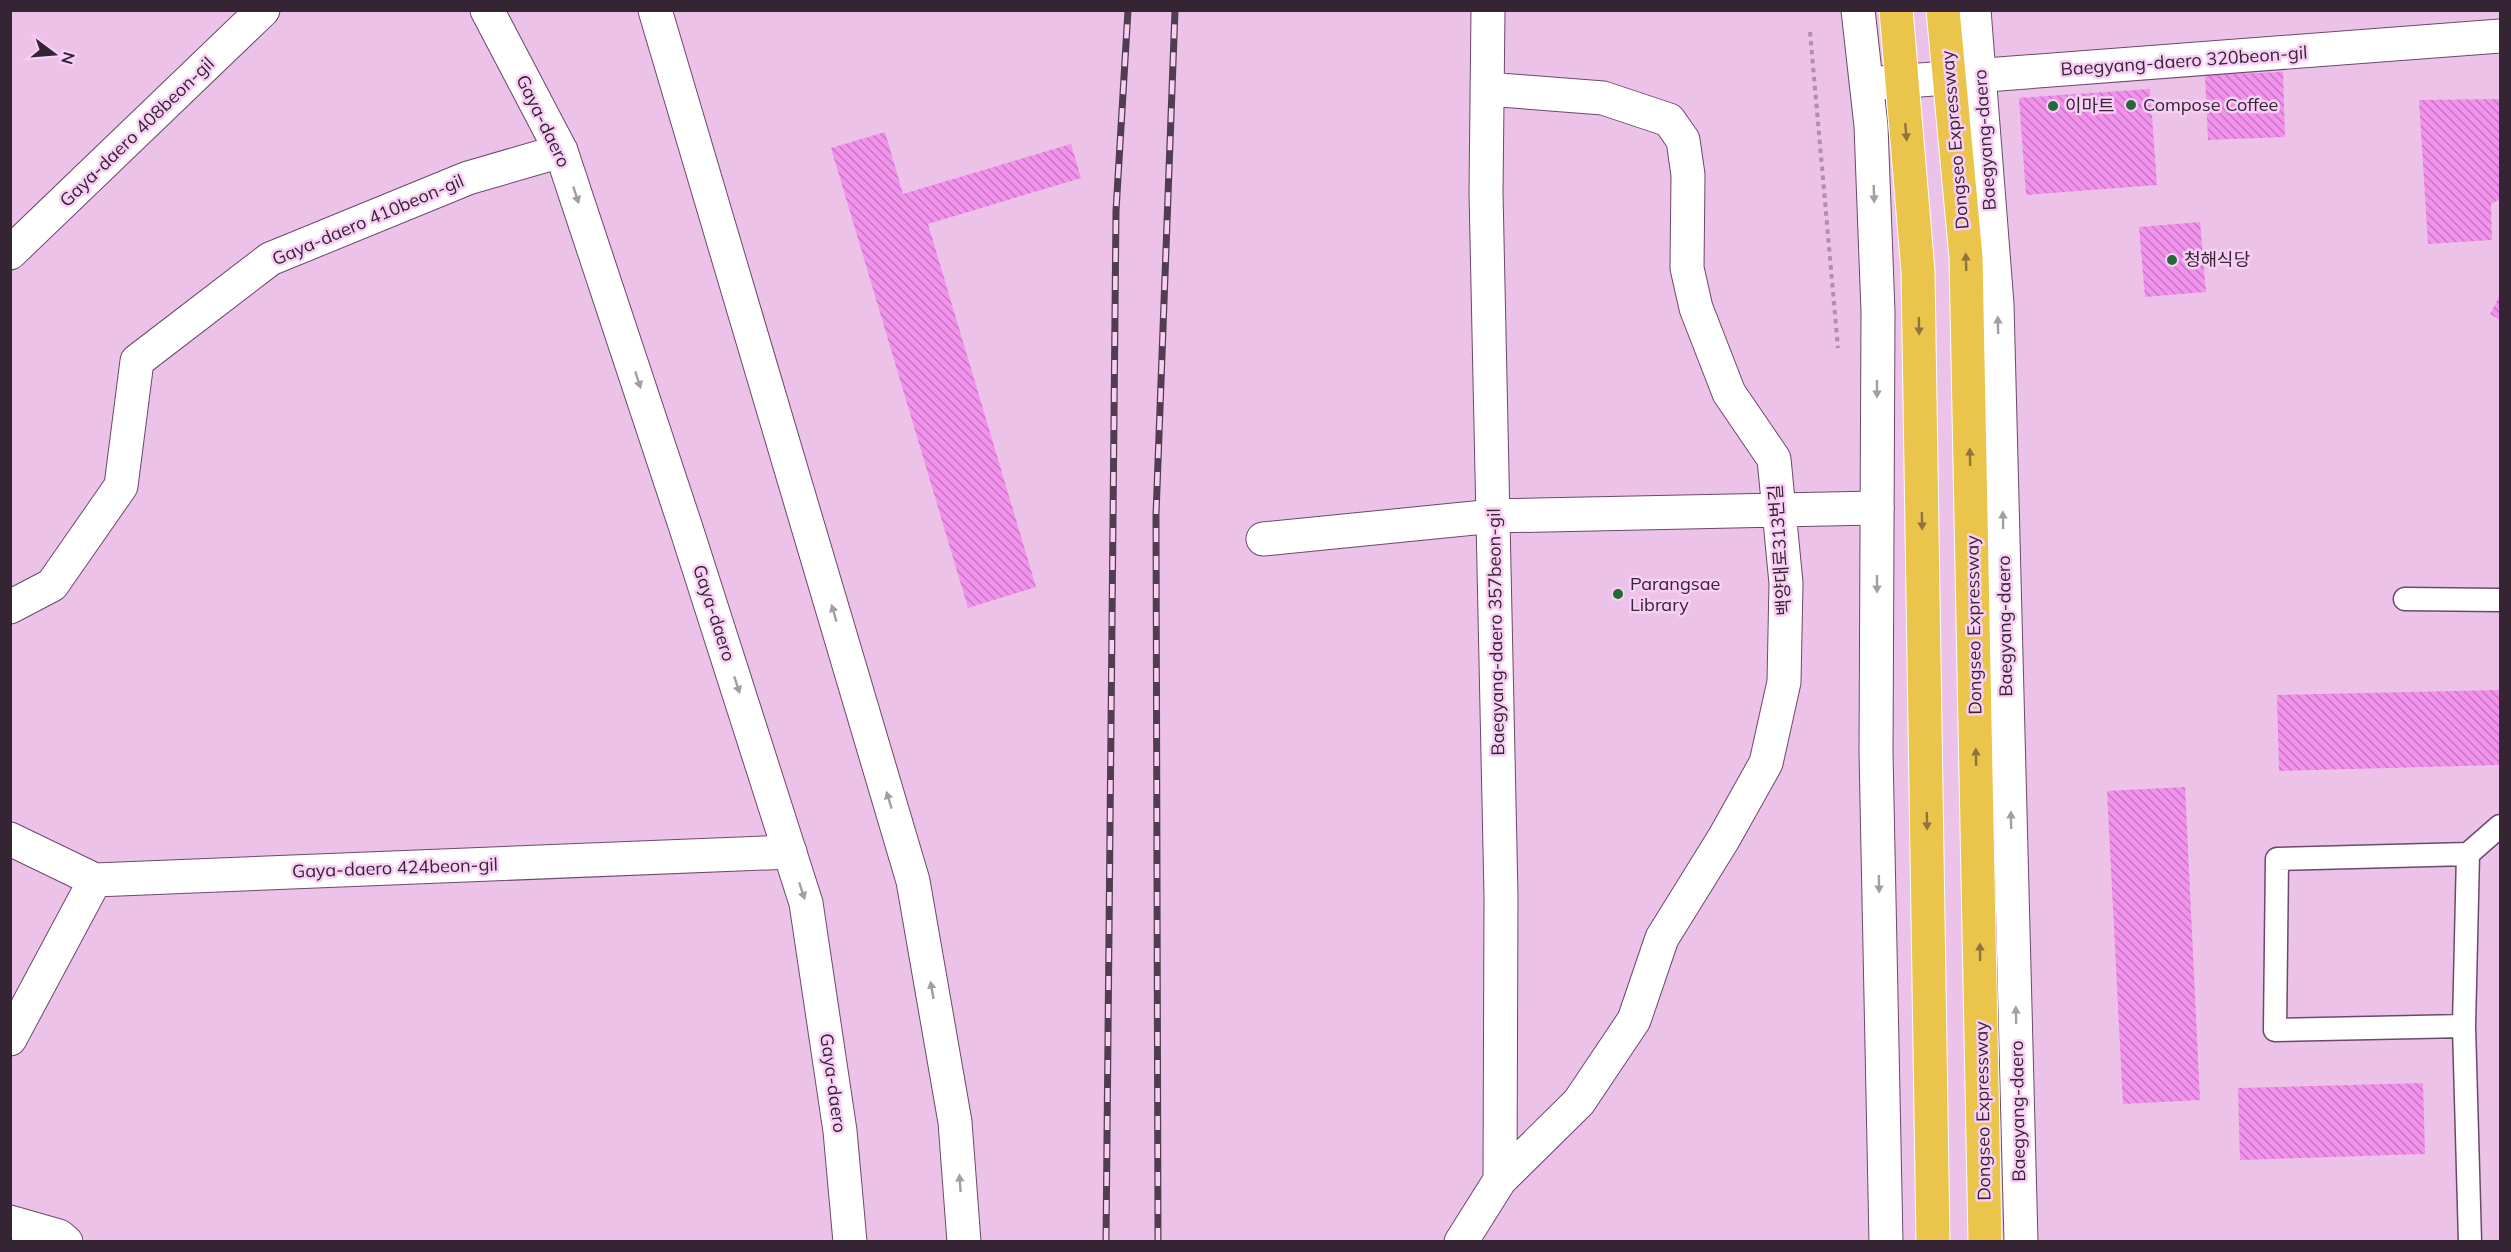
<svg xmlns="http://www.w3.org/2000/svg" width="2511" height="1252" font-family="Mulish,'Noto Sans KR',sans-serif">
<defs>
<pattern id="building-back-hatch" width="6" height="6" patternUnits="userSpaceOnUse" patternTransform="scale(1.5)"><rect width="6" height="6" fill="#f292ed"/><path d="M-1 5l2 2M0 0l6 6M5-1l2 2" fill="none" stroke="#c577c1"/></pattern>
</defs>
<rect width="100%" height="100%" fill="#ecc2e8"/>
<path fill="url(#building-back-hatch)" d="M2283,72L2285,137L2208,140L2205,75Z
M2150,89L2157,185L2026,195L2019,98Z
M2500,99V199L2491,204L2492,240L2428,244L2419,100Z
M885,132L903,194L1071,144L1081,178L928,224L1036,587L968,608L831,148Z
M2200,222L2206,292L2145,297L2139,227Z
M2500,295V320L2490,314Z
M2500,690V765L2279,771L2277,695Z
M2185,787L2200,1100L2123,1104L2107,791Z
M2423,1083L2425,1154L2240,1160L2238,1088Z"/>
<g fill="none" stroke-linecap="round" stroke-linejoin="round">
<g stroke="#6c496a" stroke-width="25">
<path id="service" d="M2405,599L2500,600
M2464,1026L2275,1030L2277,859L2468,854
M2470,1242L2464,1026L2468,854L2500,826"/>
</g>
<g stroke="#6c496a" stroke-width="35">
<path id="minor" d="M1867,84L2500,36
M1487,89L1603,98L1669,120L1683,140L1688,175L1687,268L1696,308L1729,393L1774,459L1786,583L1784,682L1766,763L1724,838L1662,938L1634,1020L1579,1102L1500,1180
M10,253L263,10
M1263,539L1494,516L1877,508
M10,607L52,585L121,486L137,361L270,259L468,178L561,151
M10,839L95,880L790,852
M10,1039L95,880
M10,1222L59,1236L66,1242
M1461,1242L1500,1180L1501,896L1486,192L1488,10"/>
</g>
<g stroke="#6c496a" stroke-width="35">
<path id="secondary" d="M487,10L561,151L686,528L806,903L840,1131L850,1242
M655,10L913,881L955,1122L964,1242
M1858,10L1871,126L1878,312L1876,752L1886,1242
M1974,10L1997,304L2021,1242"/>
</g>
<path stroke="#b08ead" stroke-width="4" stroke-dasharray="4.5 4.5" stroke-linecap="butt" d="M1810,32L1838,348"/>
<use href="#service" stroke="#fff" stroke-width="22"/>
<use href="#minor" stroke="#fff" stroke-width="33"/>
<use href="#secondary" stroke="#fff" stroke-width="33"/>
<g stroke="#513d50" stroke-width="7">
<path id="rail" d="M1106,1242L1116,211L1128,10
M1158,1242L1156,515L1175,10"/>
</g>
<use href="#rail" stroke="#f9cff6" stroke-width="4.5" stroke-dasharray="14" stroke-linecap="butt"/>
<g stroke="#fff" stroke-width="35" stroke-linecap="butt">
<path id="trunk-bridge" d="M1896,10L1918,271L1933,1242
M1943,10L1966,257L1985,1242"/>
</g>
<use href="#trunk-bridge" stroke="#eac44b" stroke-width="33"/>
</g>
<defs><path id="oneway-solid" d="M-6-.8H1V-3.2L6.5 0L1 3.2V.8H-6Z" transform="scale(1.5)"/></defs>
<g fill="#907440">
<use href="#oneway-solid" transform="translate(1906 132) rotate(85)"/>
<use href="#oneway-solid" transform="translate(1966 262) rotate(-92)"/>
<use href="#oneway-solid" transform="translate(1919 326) rotate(89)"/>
<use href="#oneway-solid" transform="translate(1970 457) rotate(-91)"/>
<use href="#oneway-solid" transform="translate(1922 521) rotate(89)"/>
<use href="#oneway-solid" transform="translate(1976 757) rotate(-91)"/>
<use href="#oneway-solid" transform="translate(1927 821) rotate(89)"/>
<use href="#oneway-solid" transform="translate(1980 952) rotate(-91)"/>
</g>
<g fill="#a49da4">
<use href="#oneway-solid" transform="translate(1874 194) rotate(88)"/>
<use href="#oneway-solid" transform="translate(576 195) rotate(72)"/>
<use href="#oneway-solid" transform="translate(1998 325) rotate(-91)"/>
<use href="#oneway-solid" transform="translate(638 380) rotate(72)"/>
<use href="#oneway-solid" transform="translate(1877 389) rotate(90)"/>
<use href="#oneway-solid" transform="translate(2003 520) rotate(-91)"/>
<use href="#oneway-solid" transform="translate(1877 584) rotate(90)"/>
<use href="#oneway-solid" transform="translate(834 613) rotate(-106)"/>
<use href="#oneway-solid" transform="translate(737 685) rotate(72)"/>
<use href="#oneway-solid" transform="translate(889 800) rotate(-107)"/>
<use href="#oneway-solid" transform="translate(2011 820) rotate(-91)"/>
<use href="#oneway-solid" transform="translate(1879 884) rotate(89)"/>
<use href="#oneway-solid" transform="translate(802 891) rotate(72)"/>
<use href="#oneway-solid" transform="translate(932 990) rotate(-100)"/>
<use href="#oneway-solid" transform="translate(2016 1015) rotate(-91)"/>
<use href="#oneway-solid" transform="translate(960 1183) rotate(-94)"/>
</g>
<g fill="#246a36" stroke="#f9cff6" stroke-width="2">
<circle cx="2131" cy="105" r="6"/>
<circle cx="2053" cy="106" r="6"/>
<circle cx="2172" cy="260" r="6"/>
<circle cx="1618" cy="594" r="6"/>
</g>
<g text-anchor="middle" stroke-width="5" stroke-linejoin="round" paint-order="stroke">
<g font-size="18" fill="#352534" stroke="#f9cff6">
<text transform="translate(2184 61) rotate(-4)" y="6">Baegyang-daero 320beon-gil</text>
<text transform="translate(543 121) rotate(64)" y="6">Gaya-daero</text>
<text transform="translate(137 132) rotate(-44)" y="6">Gaya-daero 408beon-gil</text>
<text transform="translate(1955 140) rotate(-95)" y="6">Dongseo Expressway</text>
<text transform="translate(1985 140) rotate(-94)" y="6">Baegyang-daero</text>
<text transform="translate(368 220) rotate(-23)" y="6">Gaya-daero 410beon-gil</text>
<text transform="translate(1780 550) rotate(-94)" y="6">백양대로313번길</text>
<text transform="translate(714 613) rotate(72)" y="6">Gaya-daero</text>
<text transform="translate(1974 625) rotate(-91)" y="6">Dongseo Expressway</text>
<text transform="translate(2005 626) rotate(-91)" y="6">Baegyang-daero</text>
<text transform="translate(1496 632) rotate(-91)" y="6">Baegyang-daero 357beon-gil</text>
<text transform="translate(395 868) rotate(-2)" y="6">Gaya-daero 424beon-gil</text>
<text transform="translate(833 1083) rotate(82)" y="6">Gaya-daero</text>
<text transform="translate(1983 1111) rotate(-91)" y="6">Dongseo Expressway</text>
<text transform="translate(2018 1111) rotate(-91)" y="6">Baegyang-daero</text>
</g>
<g font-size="18" fill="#352534" stroke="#f9cff6" text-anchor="start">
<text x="2143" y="111">Compose Coffee</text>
<text x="2065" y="112">이마트</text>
<text x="2184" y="266">청해식당</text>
<text x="1630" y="590">Parangsae<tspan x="1630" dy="21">Library</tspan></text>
</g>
</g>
<rect width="2511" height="1252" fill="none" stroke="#352534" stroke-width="24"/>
<g transform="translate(54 54) rotate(106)" stroke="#f9cff6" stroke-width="4.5" paint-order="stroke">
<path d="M0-4.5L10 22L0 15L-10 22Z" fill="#352534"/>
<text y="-9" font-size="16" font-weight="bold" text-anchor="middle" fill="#352534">N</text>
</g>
</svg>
